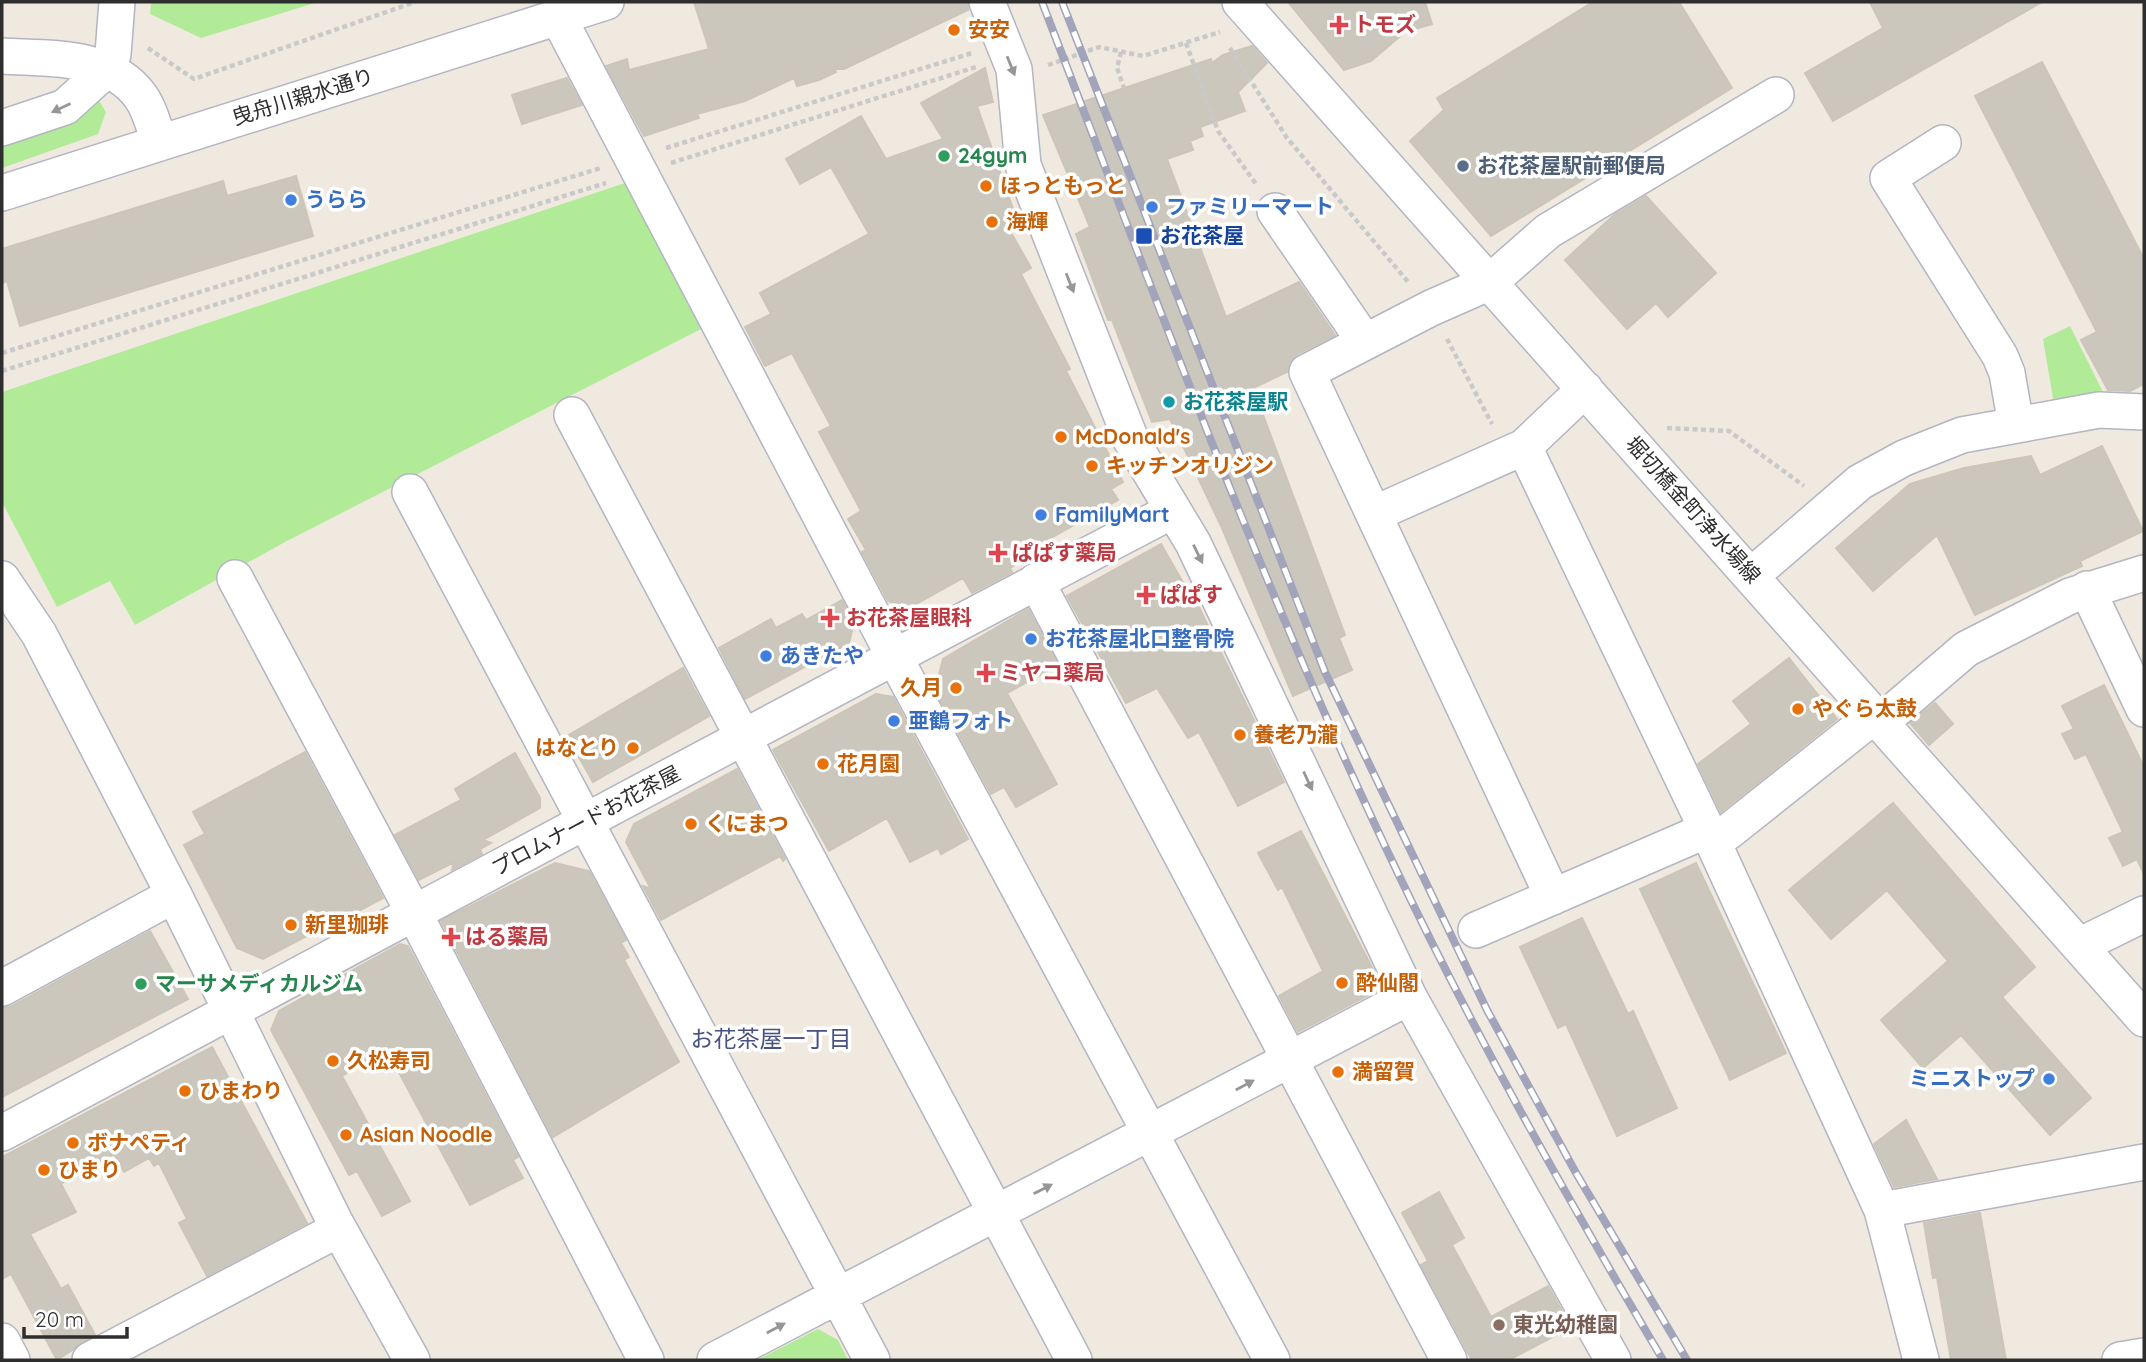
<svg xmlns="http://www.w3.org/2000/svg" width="2146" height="1362" font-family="Quicksand,'Noto Sans JP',sans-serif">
<rect width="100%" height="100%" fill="#f0e9df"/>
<path fill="#b2eb97" d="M151,2H318L201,38L150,14Z
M98,99L106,112L98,134L2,168V143L80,118Z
M625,183L701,329L285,542L135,625L110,581L57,607L2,502V392Z
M2070,326L2105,396L2054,404L2043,339Z
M818,1329L838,1340L848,1360H757Z"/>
<path fill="#cbc7bd" stroke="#ccc5b8" stroke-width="2" d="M694,2H967L968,10L844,69H834L836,72L819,80L797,86L794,78L745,101L697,114L699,118L644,136L606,66L627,59L629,70L709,49Z
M1288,2H1425L1432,24L1405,32L1371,61L1344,70Z
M1593,2H1679L1732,88L1491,236L1410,141L1444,110L1437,98Z
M1870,2H2042L1833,121L1805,73L1883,28Z
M1252,46L1267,63L1238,92L1245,111L1200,127L1203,136L1190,141L1193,150L1167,159L1226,317L1299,282L1335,335L1297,354L1290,362L1287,372L1253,388L1345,635L1339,638L1352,670L1293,696L1222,528L1170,419L1152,422L1112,320H1108L1076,234L1090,227L1043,115L1211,59L1212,63L1223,55Z
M2042,62L2144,259V384L2130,391L2108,390L2081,340L2097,332L1975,96Z
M985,68L993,102L977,106L1019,226L1009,229L1031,268L1021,274L1070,369L1066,371L1123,482L1111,489L1118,500L1021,555L1023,560L1010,568L1012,572L972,593L963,578L909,608L888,601L862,552L866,550L848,519L861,511L819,432L831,426L792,353L765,366L745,327L771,314L760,293L869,234L831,167L800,184L786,159L861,116L886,159L943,139L921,103Z
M567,78L582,105L522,124L512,95Z
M296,176L313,236L20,326L7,281L2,283V249L223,181L227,196Z
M1646,196L1716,273L1668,317L1656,303L1627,329L1565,260L1614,215Z
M2102,446L2143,531L2080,561L2082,566L1975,615L1937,535L1873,591L1836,548L1910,484L1964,468L2031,456L2040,475Z
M1161,544L1193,600L1195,599L1284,782L1238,806L1199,732L1188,738L1157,688L1126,703L1067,596Z
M842,600L854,623L849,643L745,699L719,648L771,619L776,628L802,614L806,620Z
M1028,609L1058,665L1007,693L1057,784L1016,807L1004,787L991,794L935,690L943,659Z
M1789,658L1837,719L1721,812L1698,764L1751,724L1733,701Z
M683,668L709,716L593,782L567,736Z
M2104,685L2144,767V874L2137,859L2123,866L2109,838L2123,832L2086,754L2075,759L2062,734L2074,729L2062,706Z
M876,694L893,697L968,839L941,854L938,848L910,862L887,818L829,851L773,750Z
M1935,703L1953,724L1929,745L1910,723Z
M305,752L383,898L332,925L343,928L328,936L324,927L263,959L237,948L184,845L205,834L193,812Z
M515,753L540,798V808L483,840L491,843L480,849L482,854L452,870L454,862L419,880L395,835L461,800L455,789Z
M737,769L785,859L783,861L780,856L661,920L643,886L651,889L626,842L634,824Z
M1893,803L2035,967L2002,997L2091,1098L2050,1135L1961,1035L1923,1068L1881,1020L1948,961L1887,890L1831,939L1789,890Z
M1301,831L1377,977L1372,993L1298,1032L1279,996L1323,971L1282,887L1278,890L1258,853Z
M555,863L589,871L626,940L621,943L629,957L624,960L679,1062L553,1137L441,921Z
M1696,863L1786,1053L1730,1080L1640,889Z
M1582,918L1628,1014L1633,1011L1677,1108L1617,1136L1566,1024L1558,1028L1520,947Z
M150,931L188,999L2,1097V1008L12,1006Z
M400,944L408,946L518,1157L513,1160L523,1178L470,1205L387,1050L342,1076L410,1201L382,1216L357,1171L349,1175L271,1030L279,1011Z
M212,1047L307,1223L207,1276L179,1223L187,1219L159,1163L154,1166L149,1158L124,1172L114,1154L61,1184L76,1212L30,1234L61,1289L68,1285L95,1335L57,1360L11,1274L2,1279V1157Z
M1906,1120L1937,1179L1894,1187L1874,1144Z
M1439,1192L1464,1238L1452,1245L1491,1317L1548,1286L1571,1327L1509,1360H1472L1421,1265L1428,1261L1402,1213Z
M1980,1213L2006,1360H1951L1937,1277L1933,1278L1924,1223Z"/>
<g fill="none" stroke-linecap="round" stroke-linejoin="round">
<g stroke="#b3b5c2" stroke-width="38">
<path id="minor" d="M987,2L1014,69L1023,165L1131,440L1193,543L1409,997L1613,1360
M1240,2L2144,1019
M558,17L895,658L1272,1360
M2,56C49,59 111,54 141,97C150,110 154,127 159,142
M2,128L65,107L108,68L113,54L117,2
M1943,143L1888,178L2000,356L2007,373L2016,425
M2,193L606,2
M1275,211L1365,342
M1585,389L1524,447L1712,840L1882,1210L1921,1360
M572,415L1074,1360
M410,492L872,1360
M1374,514L1524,447
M1751,576L1860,482L1904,458L1962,435L2099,410L2144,412
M235,578L414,913L646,1360
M2,579L39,634L174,895L335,1222L412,1360
M1036,581L1449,1360
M2087,589L2144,709
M1881,722L1966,649L2070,596L2144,573
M1712,840L1728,832L1875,715
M1553,897L1307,372L1431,308L1490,282L1548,231L1776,95
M1476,930L1707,830
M2079,946L2144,914
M2,988L174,895
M2,1133C392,926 780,715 1172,511
M1882,1210L2144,1162
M2,1341L12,1360
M90,1360L339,1229
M715,1360L1409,997
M2120,1360L2144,1356"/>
</g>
<path stroke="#c9c9c9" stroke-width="4.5" stroke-dasharray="5 3.5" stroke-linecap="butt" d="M1186,43L1218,131L1256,184
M148,48L194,79L415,2
M1230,48L1287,138L1409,283
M1121,52L1117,68L1124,88
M1048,65L1099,47L1143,56L1220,32
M666,148L972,53
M671,163L976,67
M1447,339L1492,424
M2,353L601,168
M2,371L606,183
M1667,428L1729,431L1804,486"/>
<use href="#minor" stroke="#fff" stroke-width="35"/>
<g stroke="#a1a4ba" stroke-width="8">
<path id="rail" d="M1042,2C1153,291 1260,584 1394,865C1475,1035 1567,1198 1663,1360
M1062,2L1325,672L1487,1010L1576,1173L1687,1360"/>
</g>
<use href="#rail" stroke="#fff" stroke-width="5" stroke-dasharray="16" stroke-linecap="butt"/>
</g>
<defs><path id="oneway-solid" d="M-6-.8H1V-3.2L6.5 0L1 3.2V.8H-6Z" transform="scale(1.75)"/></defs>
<g fill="#969696">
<use href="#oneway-solid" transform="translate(1011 66) rotate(68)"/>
<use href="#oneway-solid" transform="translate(61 108) rotate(155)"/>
<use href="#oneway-solid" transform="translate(1070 283) rotate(68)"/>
<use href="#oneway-solid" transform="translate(1198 554) rotate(64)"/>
<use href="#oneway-solid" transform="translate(1308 781) rotate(65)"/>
<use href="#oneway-solid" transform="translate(1245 1085) rotate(-28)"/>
<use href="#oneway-solid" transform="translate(1043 1189) rotate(-27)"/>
<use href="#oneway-solid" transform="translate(776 1328) rotate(-28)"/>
</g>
<g fill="#e0444e" stroke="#fff" stroke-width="2.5">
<path d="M1335.5 14.5h7v7h7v7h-7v7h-7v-7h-7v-7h7z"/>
<path d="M994.5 542.5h7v7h7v7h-7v7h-7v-7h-7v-7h7z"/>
<path d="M1142.5 584.5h7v7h7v7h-7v7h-7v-7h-7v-7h7z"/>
<path d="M826.5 607.5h7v7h7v7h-7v7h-7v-7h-7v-7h7z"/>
<path d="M982.5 662.5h7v7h7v7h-7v7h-7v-7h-7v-7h7z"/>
<path d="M447.5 926.5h7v7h7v7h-7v7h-7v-7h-7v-7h7z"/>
</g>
<g fill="#e8710a" stroke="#fff" stroke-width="2.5">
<circle cx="954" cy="30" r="7"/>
<circle cx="986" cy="186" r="7"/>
<circle cx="992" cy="222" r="7"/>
<circle cx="1061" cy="437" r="7"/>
<circle cx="1092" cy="466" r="7"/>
<circle cx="956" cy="688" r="7"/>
<circle cx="1798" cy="709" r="7"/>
<circle cx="1240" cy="735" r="7"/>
<circle cx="633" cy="748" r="7"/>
<circle cx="823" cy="764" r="7"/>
<circle cx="691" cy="824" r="7"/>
<circle cx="291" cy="925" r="7"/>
<circle cx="1342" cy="983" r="7"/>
<circle cx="333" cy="1061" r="7"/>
<circle cx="1338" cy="1072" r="7"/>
<circle cx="185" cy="1091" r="7"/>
<circle cx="346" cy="1135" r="7"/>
<circle cx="73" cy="1143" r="7"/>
<circle cx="44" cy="1170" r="7"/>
</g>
<g fill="#2e9e5b" stroke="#fff" stroke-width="2.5">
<circle cx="944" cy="156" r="7"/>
<circle cx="141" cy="984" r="7"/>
</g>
<circle fill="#5c6f8a" stroke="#fff" stroke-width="2.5" cx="1463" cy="166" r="7"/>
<g fill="#3f7fe0" stroke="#fff" stroke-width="2.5">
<circle cx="291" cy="200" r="7"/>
<circle cx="1152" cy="207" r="7"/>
<circle cx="1041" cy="515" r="7"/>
<circle cx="1031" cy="639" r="7"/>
<circle cx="766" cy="656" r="7"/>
<circle cx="894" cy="721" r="7"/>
<circle cx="2049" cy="1079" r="7"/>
</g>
<rect fill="#1a4fb4" stroke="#fff" stroke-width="2.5" x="1135" y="227" width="18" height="18" rx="3.5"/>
<circle fill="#0f9aa8" stroke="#fff" stroke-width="2.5" cx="1169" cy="402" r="7"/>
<circle fill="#8d6e63" stroke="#fff" stroke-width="2.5" cx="1499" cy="1325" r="7"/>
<g text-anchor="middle" stroke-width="7" stroke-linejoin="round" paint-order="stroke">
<g font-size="21" font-weight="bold" fill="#be3a42" stroke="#fff" text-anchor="start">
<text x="1353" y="32">トモズ</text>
<text x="1012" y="560">ぱぱす薬局</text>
<text x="1160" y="602">ぱぱす</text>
<text x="846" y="625">お花茶屋眼科</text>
<text x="1000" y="680">ミヤコ薬局</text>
<text x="465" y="944">はる薬局</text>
</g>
<g font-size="21" font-weight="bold" fill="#c56008" stroke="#fff" text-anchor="start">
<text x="968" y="37">安安</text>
<text x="1000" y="193">ほっともっと</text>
<text x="1006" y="229">海輝</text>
<text x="1075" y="444">McDonald's</text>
<text x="1106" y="473">キッチンオリジン</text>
<text x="942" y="695" text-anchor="end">久月</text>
<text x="1812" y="716">やぐら太鼓</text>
<text x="1254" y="742">養老乃瀧</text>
<text x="619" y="755" text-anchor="end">はなとり</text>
<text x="837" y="771">花月園</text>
<text x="705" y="831">くにまつ</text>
<text x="305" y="932">新里珈琲</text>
<text x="1356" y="990">酔仙閣</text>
<text x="347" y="1068">久松寿司</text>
<text x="1352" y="1079">満留賀</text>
<text x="199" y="1098">ひまわり</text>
<text x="360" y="1142">Asian Noodle</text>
<text x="87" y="1150">ボナペティ</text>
<text x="58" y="1177">ひまり</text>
</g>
<g font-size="21" fill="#2e2e2e" stroke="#fff">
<text transform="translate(303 97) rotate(-17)" y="7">曳舟川親水通り</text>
<text transform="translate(1693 510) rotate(48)" y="7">堀切橋金町浄水場線</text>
<text transform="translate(586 821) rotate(-28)" y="7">プロムナードお花茶屋</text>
</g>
<g font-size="21" font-weight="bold" fill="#27864d" stroke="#fff" text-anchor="start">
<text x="958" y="163">24gym</text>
<text x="155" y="991">マーサメディカルジム</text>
</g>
<g font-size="21" font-weight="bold" fill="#4e5e75" stroke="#fff" text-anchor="start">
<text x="1477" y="173">お花茶屋駅前郵便局</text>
</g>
<g font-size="21" font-weight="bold" fill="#366cbe" stroke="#fff" text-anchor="start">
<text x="305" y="207">うらら</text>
<text x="1166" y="214">ファミリーマート</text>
<text x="1055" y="522">FamilyMart</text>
<text x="1045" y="646">お花茶屋北口整骨院</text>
<text x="780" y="663">あきたや</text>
<text x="908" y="728">亜鶴フォト</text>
<text x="2035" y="1086" text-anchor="end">ミニストップ</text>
</g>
<g font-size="21" font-weight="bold" fill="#164399" stroke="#fff" text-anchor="start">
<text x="1160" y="243">お花茶屋</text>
</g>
<g font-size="21" font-weight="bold" fill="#0d838f" stroke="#fff" text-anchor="start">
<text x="1183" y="409">お花茶屋駅</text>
</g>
<g font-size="21" font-weight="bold" fill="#785e54" stroke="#fff" text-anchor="start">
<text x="1513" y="1332">東光幼稚園</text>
</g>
<g font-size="23" fill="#485184" stroke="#fff">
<text x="771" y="1047">お花茶屋一丁目</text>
</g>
</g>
<rect width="2146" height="1362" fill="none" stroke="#2e2e2e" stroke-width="7"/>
<path d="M24 1327v10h103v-10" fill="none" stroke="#2e2e2e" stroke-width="3.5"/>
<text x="35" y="1327" font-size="21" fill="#2e2e2e" stroke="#ffffff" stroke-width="5" paint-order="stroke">20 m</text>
</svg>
